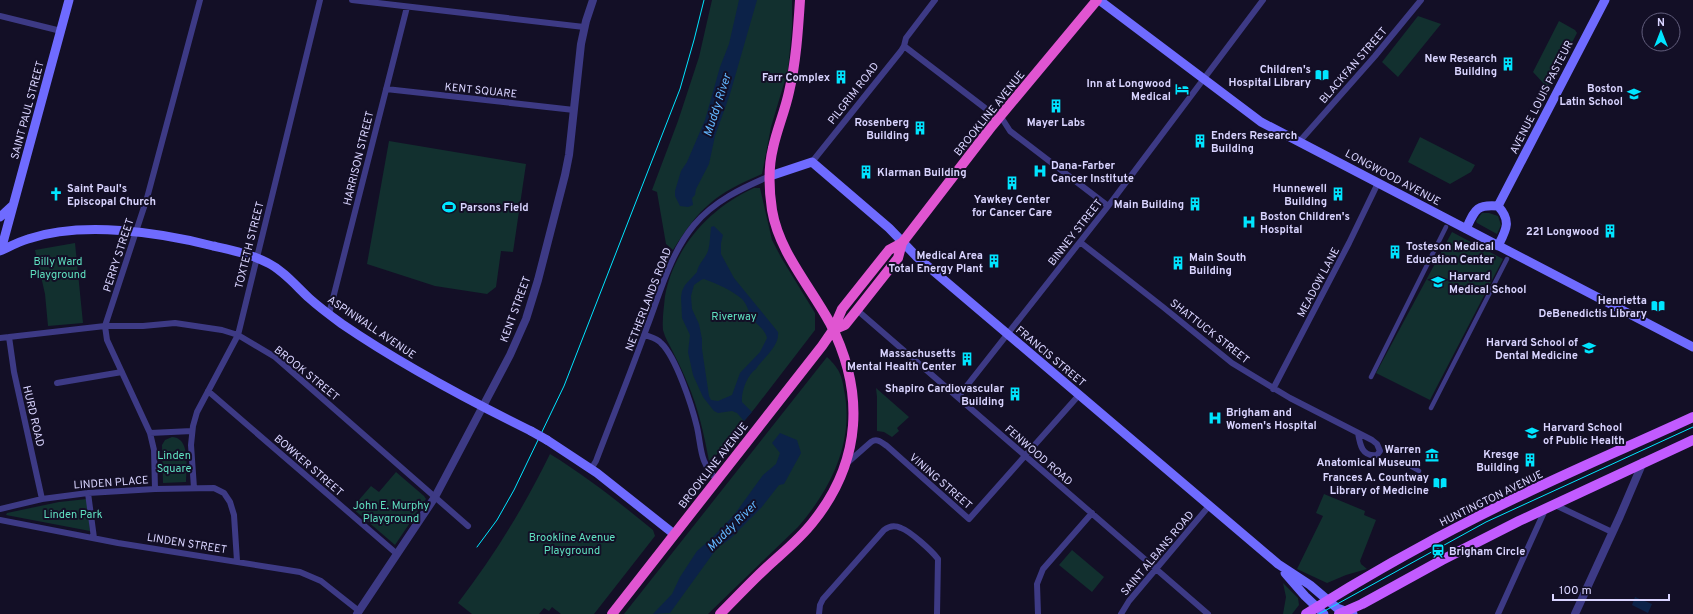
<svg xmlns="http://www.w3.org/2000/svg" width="1693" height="614" font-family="Overpass,sans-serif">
<rect width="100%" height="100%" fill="#130f26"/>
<path fill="#12302f" d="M712,0H792V27L788,70L771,127L762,174C715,194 700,207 673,250L666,244L657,192L652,190L678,121L699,57Z
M1418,16L1441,24L1398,77L1382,62Z
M1559,21L1575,30L1577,33L1549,87L1545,85L1533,72Z
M1420,137L1475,165L1471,172L1450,184L1408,162Z
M389,141L526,164L513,252L501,251L496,287L487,294L435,286L367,264Z
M754,188H760L772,240L782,259L815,313V330L755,408L713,459L709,461C704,434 698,407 687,382C683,372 678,362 673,352C669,344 665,338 663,330C662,319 664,307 665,296C674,248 709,208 754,188Z
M1482,213H1489L1498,216L1501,225L1497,234L1477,223L1476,221Z
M1452,232L1503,259L1430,400L1376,373Z
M75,243L83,323L48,326L45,294L35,250Z
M827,357C841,370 842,377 845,395C853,445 830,490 798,527L708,614H624Z
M876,388L909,417L897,428L899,431L892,437L884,432L877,431V397Z
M172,437C191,438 186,468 186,482L163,483L162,445L165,440Z
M550,454C586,476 620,503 653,530L655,536L594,614H561L552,607L549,611L544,608L539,614H472L458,603C494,556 524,507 550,454Z
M396,472L424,496L426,499L395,545L352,508L371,486L379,492Z
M1324,494L1365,511L1364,515L1376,520L1360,561L1361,564L1367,569L1346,575L1327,583L1297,569L1323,516L1316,513Z
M87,499L90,531L6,515L7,513L59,502Z
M1072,550L1104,577L1092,592L1059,565Z
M1283,583L1298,598L1299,605L1292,614H1283L1286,597Z"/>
<path fill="#0c2248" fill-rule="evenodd" d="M739,0H757L730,94L715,136L709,164L696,189L695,195L692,198L693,205L688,207L680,206L675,196V191L681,171L687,162L705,120L720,67L729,44Z
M714,226L723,235L721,243V254L734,278L778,332C780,346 763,358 756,369C747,375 741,392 742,402L752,412L744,421L737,413L732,411L718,413L714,411L703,397L693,375L688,352L690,335L682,318L681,297L682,291L685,285L697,272C698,264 705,259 708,251C710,244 710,235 711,227ZM704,279C718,284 731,290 742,299C748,305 749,315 754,321C759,326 765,330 767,338L760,352L740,373L732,395L718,401L711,400L709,396L702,349V339L699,324L692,309L691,296L694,285L701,280Z
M780,433L797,440L801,453L784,484L779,485L761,508L730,539L717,548L670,613L653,614L672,594L680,577L697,551L711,539L734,515L763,475L776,464L780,453L772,443Z
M1635,597L1652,604L1648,613L1632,605Z"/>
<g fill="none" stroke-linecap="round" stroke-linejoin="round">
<path stroke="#3d3a85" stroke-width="4.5" d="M1371,377L1446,227
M1431,408L1507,259
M1403,462L1419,471"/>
<path stroke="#3d3a85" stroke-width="6" d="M352,0L584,27
M0,16L61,31
M904,46L985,108L1001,117L1010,131L1108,206
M386,89L574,110
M1299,142L1375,56L1421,0
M812,162L901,51L904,46L906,38L935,0
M1080,242L1163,307L1232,363L1290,398L1372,440L1377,444L1380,451L1377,455C1362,457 1360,445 1358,433
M857,310L1208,614
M329,314L407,7
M645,335C650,337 657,338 661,343C676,357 692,406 697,427C702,450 699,461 717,480
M9,337L14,372L42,499
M0,338L105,326H143L175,323L222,330L238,335L275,357L468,526
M57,383L122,372
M1273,389L1349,243L1378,183
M208,391L397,554
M958,397L1109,205L1263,0
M150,433L192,431
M846,464L871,442C877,438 881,442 887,446L969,519L1079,395
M591,469L596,461C613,416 631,372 647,327C660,293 670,254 694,225C714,201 742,188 770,176
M194,488L191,445L193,426L197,412L238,335L320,0
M155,489L154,450L150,433L107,340L105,326L147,198L200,0
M88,493L94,538
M1553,504L1612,532
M0,509L42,499L88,493L155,489L214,488L224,493L230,502L234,515L237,561
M0,520L118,543L300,572L321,581L359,611
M819,614L820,605L823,599L884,530C889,526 895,525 901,528C910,531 932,551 938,559L937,614
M1038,614L1037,584L1043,569L1092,513
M1121,614L1129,601L1209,506
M1498,614L1545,510"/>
<path stroke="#3d3a85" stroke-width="8" d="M357,614L435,497L510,355L526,319L538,280L565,175L569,155L581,44L586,21L593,0
M1575,614L1620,516L1643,462"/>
<path stroke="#6f6bff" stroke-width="9" d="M1099,0L1261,122L1693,347
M770,176L812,162L889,228L917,257L1278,564L1310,585L1337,608L1353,614
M1498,206L1605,0
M0,217L13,205
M1466,229C1475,210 1476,204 1498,206C1512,221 1506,230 1498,246
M1,250L69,0
M0,251C9,247 18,242 28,239C82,221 159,232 213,246C231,250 251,254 268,263C284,271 296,286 309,298C319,307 331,316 342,324C402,365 466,399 531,431
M547,440L597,473L674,534
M1285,573L1305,596L1324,614"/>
<path stroke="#c25bff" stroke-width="10" d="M1306,614C1369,574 1436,537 1503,504C1566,473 1630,446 1693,417
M1339,614L1362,604L1442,560L1519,521L1693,440"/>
<path stroke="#e055d1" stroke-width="10" d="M833,330L845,325L857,310L898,258L902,243L992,126L1097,0
M612,614L822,346L833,330L842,309L889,250L902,243
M720,614C735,599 750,583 766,568C782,553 799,540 813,522C862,461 865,392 830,323C810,286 779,252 772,210C769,190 768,168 773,148C777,129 785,111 789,92C796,62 798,31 800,0"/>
<path stroke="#00e5ff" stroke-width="1" d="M477,547L497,520L514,490L564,386L680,89L694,40L704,0
M1319,614L1486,522L1693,427"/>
<path stroke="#6f6bff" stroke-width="9" d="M531,431L547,440"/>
</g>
<defs>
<g id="building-bare" transform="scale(1.08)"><path d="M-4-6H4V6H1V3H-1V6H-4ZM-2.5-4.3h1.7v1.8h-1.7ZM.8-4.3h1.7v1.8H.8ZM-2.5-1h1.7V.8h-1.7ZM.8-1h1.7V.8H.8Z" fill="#00e5ff" stroke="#130f26" stroke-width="2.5" paint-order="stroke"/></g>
<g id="library-bare" transform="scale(1.08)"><path d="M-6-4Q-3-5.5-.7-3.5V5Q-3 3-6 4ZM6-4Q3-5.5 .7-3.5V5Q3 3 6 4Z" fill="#00e5ff" stroke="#130f26" stroke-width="2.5" paint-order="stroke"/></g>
<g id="hotel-bare" transform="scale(1.08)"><path d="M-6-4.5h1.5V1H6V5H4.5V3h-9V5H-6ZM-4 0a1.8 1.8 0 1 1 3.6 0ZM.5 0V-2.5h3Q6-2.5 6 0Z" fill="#00e5ff" stroke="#130f26" stroke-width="2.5" paint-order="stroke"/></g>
<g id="school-bare" transform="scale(1.08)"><path d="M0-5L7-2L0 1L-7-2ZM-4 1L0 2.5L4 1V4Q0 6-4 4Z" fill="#00e5ff" stroke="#130f26" stroke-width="2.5" paint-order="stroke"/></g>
<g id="hospital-bare" transform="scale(1.08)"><path d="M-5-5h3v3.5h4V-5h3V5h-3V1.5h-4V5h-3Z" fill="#00e5ff" stroke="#130f26" stroke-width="2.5" paint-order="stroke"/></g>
<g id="church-bare" transform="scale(1.08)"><path d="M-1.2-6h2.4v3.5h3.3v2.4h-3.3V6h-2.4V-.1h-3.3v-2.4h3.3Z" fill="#00e5ff" stroke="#130f26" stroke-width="2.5" paint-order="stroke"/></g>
<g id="stadium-bare" transform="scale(1.08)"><path d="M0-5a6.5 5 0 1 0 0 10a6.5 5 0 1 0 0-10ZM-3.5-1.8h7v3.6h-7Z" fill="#00e5ff" stroke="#130f26" stroke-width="2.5" paint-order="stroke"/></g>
<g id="university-bare" transform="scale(1.08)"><path d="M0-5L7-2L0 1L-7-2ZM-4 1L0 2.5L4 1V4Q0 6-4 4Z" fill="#00e5ff" stroke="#130f26" stroke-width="2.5" paint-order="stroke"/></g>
<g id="museum-bare" transform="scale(1.08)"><path d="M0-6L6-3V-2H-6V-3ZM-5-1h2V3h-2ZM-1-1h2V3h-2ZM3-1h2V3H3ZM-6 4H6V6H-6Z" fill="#00e5ff" stroke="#130f26" stroke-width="2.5" paint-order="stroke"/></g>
<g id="station-bare" transform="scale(1.08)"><path d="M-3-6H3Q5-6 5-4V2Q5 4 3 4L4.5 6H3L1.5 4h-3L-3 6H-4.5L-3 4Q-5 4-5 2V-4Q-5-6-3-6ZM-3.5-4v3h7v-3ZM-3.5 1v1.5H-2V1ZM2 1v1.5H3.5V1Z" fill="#00e5ff" stroke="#130f26" stroke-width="2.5" paint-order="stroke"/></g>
</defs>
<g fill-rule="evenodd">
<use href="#building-bare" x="1508" y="64"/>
<use href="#library-bare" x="1322" y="75"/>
<use href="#building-bare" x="841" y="77"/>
<use href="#hotel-bare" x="1182" y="89"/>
<use href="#school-bare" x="1634" y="94"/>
<use href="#building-bare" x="1056" y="106"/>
<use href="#building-bare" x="920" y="128"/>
<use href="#building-bare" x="1200" y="141"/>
<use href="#hospital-bare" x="1040" y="171"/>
<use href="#building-bare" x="866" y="172"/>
<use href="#building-bare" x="1012" y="183"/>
<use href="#church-bare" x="56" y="194"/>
<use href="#building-bare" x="1338" y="194"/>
<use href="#building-bare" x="1195" y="204"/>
<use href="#stadium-bare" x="449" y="207"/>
<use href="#hospital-bare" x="1249" y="222"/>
<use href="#building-bare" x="1610" y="231"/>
<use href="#building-bare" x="1395" y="252"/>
<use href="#building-bare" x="994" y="261"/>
<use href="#building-bare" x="1178" y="263"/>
<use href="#university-bare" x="1438" y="282"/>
<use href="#library-bare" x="1658" y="306"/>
<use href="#university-bare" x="1589" y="348"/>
<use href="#building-bare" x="967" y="359"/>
<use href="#building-bare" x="1015" y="394"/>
<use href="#hospital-bare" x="1215" y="418"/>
<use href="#university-bare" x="1532" y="433"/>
<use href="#museum-bare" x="1432" y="455"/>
<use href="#building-bare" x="1530" y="460"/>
<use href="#library-bare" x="1440" y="483"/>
<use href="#station-bare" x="1438" y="551"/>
</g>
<g text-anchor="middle" stroke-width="4" stroke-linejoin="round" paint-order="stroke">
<g font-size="11" font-weight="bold" fill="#d9d4ff" stroke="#130f26" text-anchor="end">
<text x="1497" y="62">New Research<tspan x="1497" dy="13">Building</tspan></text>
<text x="1311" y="73">Children's<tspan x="1311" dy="13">Hospital Library</tspan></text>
<text x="830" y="81">Farr Complex</text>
<text x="1171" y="87">Inn at Longwood<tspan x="1171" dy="13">Medical</tspan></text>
<text x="1623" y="92">Boston<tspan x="1623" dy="13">Latin School</tspan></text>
<text x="909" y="126">Rosenberg<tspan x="909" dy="13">Building</tspan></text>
<text x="1056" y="126" text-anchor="middle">Mayer Labs</text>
<text x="1211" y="139" text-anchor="start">Enders Research<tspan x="1211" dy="13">Building</tspan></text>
<text x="1051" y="169" text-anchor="start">Dana-Farber<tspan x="1051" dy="13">Cancer Institute</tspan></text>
<text x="877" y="176" text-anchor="start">Klarman Building</text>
<text x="67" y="192" text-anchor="start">Saint Paul's<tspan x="67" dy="13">Episcopal Church</tspan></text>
<text x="1327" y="192">Hunnewell<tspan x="1327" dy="13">Building</tspan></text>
<text x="1012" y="203" text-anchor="middle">Yawkey Center<tspan x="1012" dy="13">for Cancer Care</tspan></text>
<text x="1184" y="208">Main Building</text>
<text x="460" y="211" text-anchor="start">Parsons Field</text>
<text x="1260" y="220" text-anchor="start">Boston Children's<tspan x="1260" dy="13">Hospital</tspan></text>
<text x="1599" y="235">221 Longwood</text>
<text x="1406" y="250" text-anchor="start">Tosteson Medical<tspan x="1406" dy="13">Education Center</tspan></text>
<text x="983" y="259">Medical Area<tspan x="983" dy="13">Total Energy Plant</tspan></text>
<text x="1189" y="261" text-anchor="start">Main South<tspan x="1189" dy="13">Building</tspan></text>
<text x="1449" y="280" text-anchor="start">Harvard<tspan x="1449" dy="13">Medical School</tspan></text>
<text x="1647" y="304">Henrietta<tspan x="1647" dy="13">DeBenedictis Library</tspan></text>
<text x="1578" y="346">Harvard School of<tspan x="1578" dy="13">Dental Medicine</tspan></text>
<text x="956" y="357">Massachusetts<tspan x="956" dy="13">Mental Health Center</tspan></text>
<text x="1004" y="392">Shapiro Cardiovascular<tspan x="1004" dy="13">Building</tspan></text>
<text x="1226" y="416" text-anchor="start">Brigham and<tspan x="1226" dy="13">Women's Hospital</tspan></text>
<text x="1543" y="431" text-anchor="start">Harvard School<tspan x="1543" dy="13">of Public Health</tspan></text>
<text x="1421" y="453">Warren<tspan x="1421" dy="13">Anatomical Museum</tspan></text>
<text x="1519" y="458">Kresge<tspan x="1519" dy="13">Building</tspan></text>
<text x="1429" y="481">Frances A. Countway<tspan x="1429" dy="13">Library of Medicine</tspan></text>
<text x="1449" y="555" text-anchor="start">Brigham Circle</text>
</g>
<g font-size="11" fill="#d9d4ff" stroke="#130f26">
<text transform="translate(1353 65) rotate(-49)" y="4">BLACKFAN STREET</text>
<text transform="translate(481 90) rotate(6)" y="4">KENT SQUARE</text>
<text transform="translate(853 93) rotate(-52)" y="4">PILGRIM ROAD</text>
<text transform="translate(1541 97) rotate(-63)" y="4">AVENUE LOUIS PASTEUR</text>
<text transform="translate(27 110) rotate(-75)" y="4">SAINT PAUL STREET</text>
<text transform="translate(989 113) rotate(-51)" y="4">BROOKLINE AVENUE</text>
<text transform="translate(358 158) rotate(-76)" y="4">HARRISON STREET</text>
<text transform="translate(1393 177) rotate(28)" y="4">LONGWOOD AVENUE</text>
<text transform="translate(1075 232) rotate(-52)" y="4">BINNEY STREET</text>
<text transform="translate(249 245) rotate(-76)" y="4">TOXTETH STREET</text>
<text transform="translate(118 255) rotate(-72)" y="4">PERRY STREET</text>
<text transform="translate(1318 282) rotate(-62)" y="4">MEADOW LANE</text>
<text transform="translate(648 299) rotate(-69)" y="4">NETHERLANDS ROAD</text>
<text transform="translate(515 309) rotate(-70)" y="4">KENT STREET</text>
<text transform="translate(372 327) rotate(34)" y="4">ASPINWALL AVENUE</text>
<text transform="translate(1210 331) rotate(38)" y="4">SHATTUCK STREET</text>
<text transform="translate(1051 356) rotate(40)" y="4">FRANCIS STREET</text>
<text transform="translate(307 373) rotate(39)" y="4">BROOK STREET</text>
<text transform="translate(34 416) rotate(77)" y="4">HURD ROAD</text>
<text transform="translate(1039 455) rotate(41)" y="4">FENWOOD ROAD</text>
<text transform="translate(309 465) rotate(41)" y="4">BOWKER STREET</text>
<text transform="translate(713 465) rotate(-52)" y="4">BROOKLINE AVENUE</text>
<text transform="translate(941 481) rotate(41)" y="4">VINING STREET</text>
<text transform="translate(111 482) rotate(-4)" y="4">LINDEN PLACE</text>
<text transform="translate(1491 498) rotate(-26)" y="4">HUNTINGTON AVENUE</text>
<text transform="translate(187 543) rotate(9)" y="4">LINDEN STREET</text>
<text transform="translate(1157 553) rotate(-50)" y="4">SAINT ALBANS ROAD</text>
</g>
<g font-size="11" fill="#5fe0c0" stroke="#130f26">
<text x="58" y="265">Billy Ward<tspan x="58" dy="13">Playground</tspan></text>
<text x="734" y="320">Riverway</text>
<text x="174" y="459">Linden<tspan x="174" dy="13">Square</tspan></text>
<text x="391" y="509">John E. Murphy<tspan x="391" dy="13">Playground</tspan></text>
<text x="73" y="518">Linden Park</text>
<text x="572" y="541">Brookline Avenue<tspan x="572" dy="13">Playground</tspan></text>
</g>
<g font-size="12" font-style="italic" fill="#62b6ff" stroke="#130f26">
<text transform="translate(717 105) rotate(-72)" y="4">Muddy River</text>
<text transform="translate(732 526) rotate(-45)" y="4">Muddy River</text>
</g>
</g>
<g transform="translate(1661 32)"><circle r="19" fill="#130f26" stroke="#625e7d"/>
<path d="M0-3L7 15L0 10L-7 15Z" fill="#00e5ff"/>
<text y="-6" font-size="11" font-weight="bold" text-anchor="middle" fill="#d9d4ff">N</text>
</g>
<path d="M1553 594v6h116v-6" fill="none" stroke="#d9d4ff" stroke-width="2"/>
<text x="1559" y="594" font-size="12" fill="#d9d4ff" stroke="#130f26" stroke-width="3" paint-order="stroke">100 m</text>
</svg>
